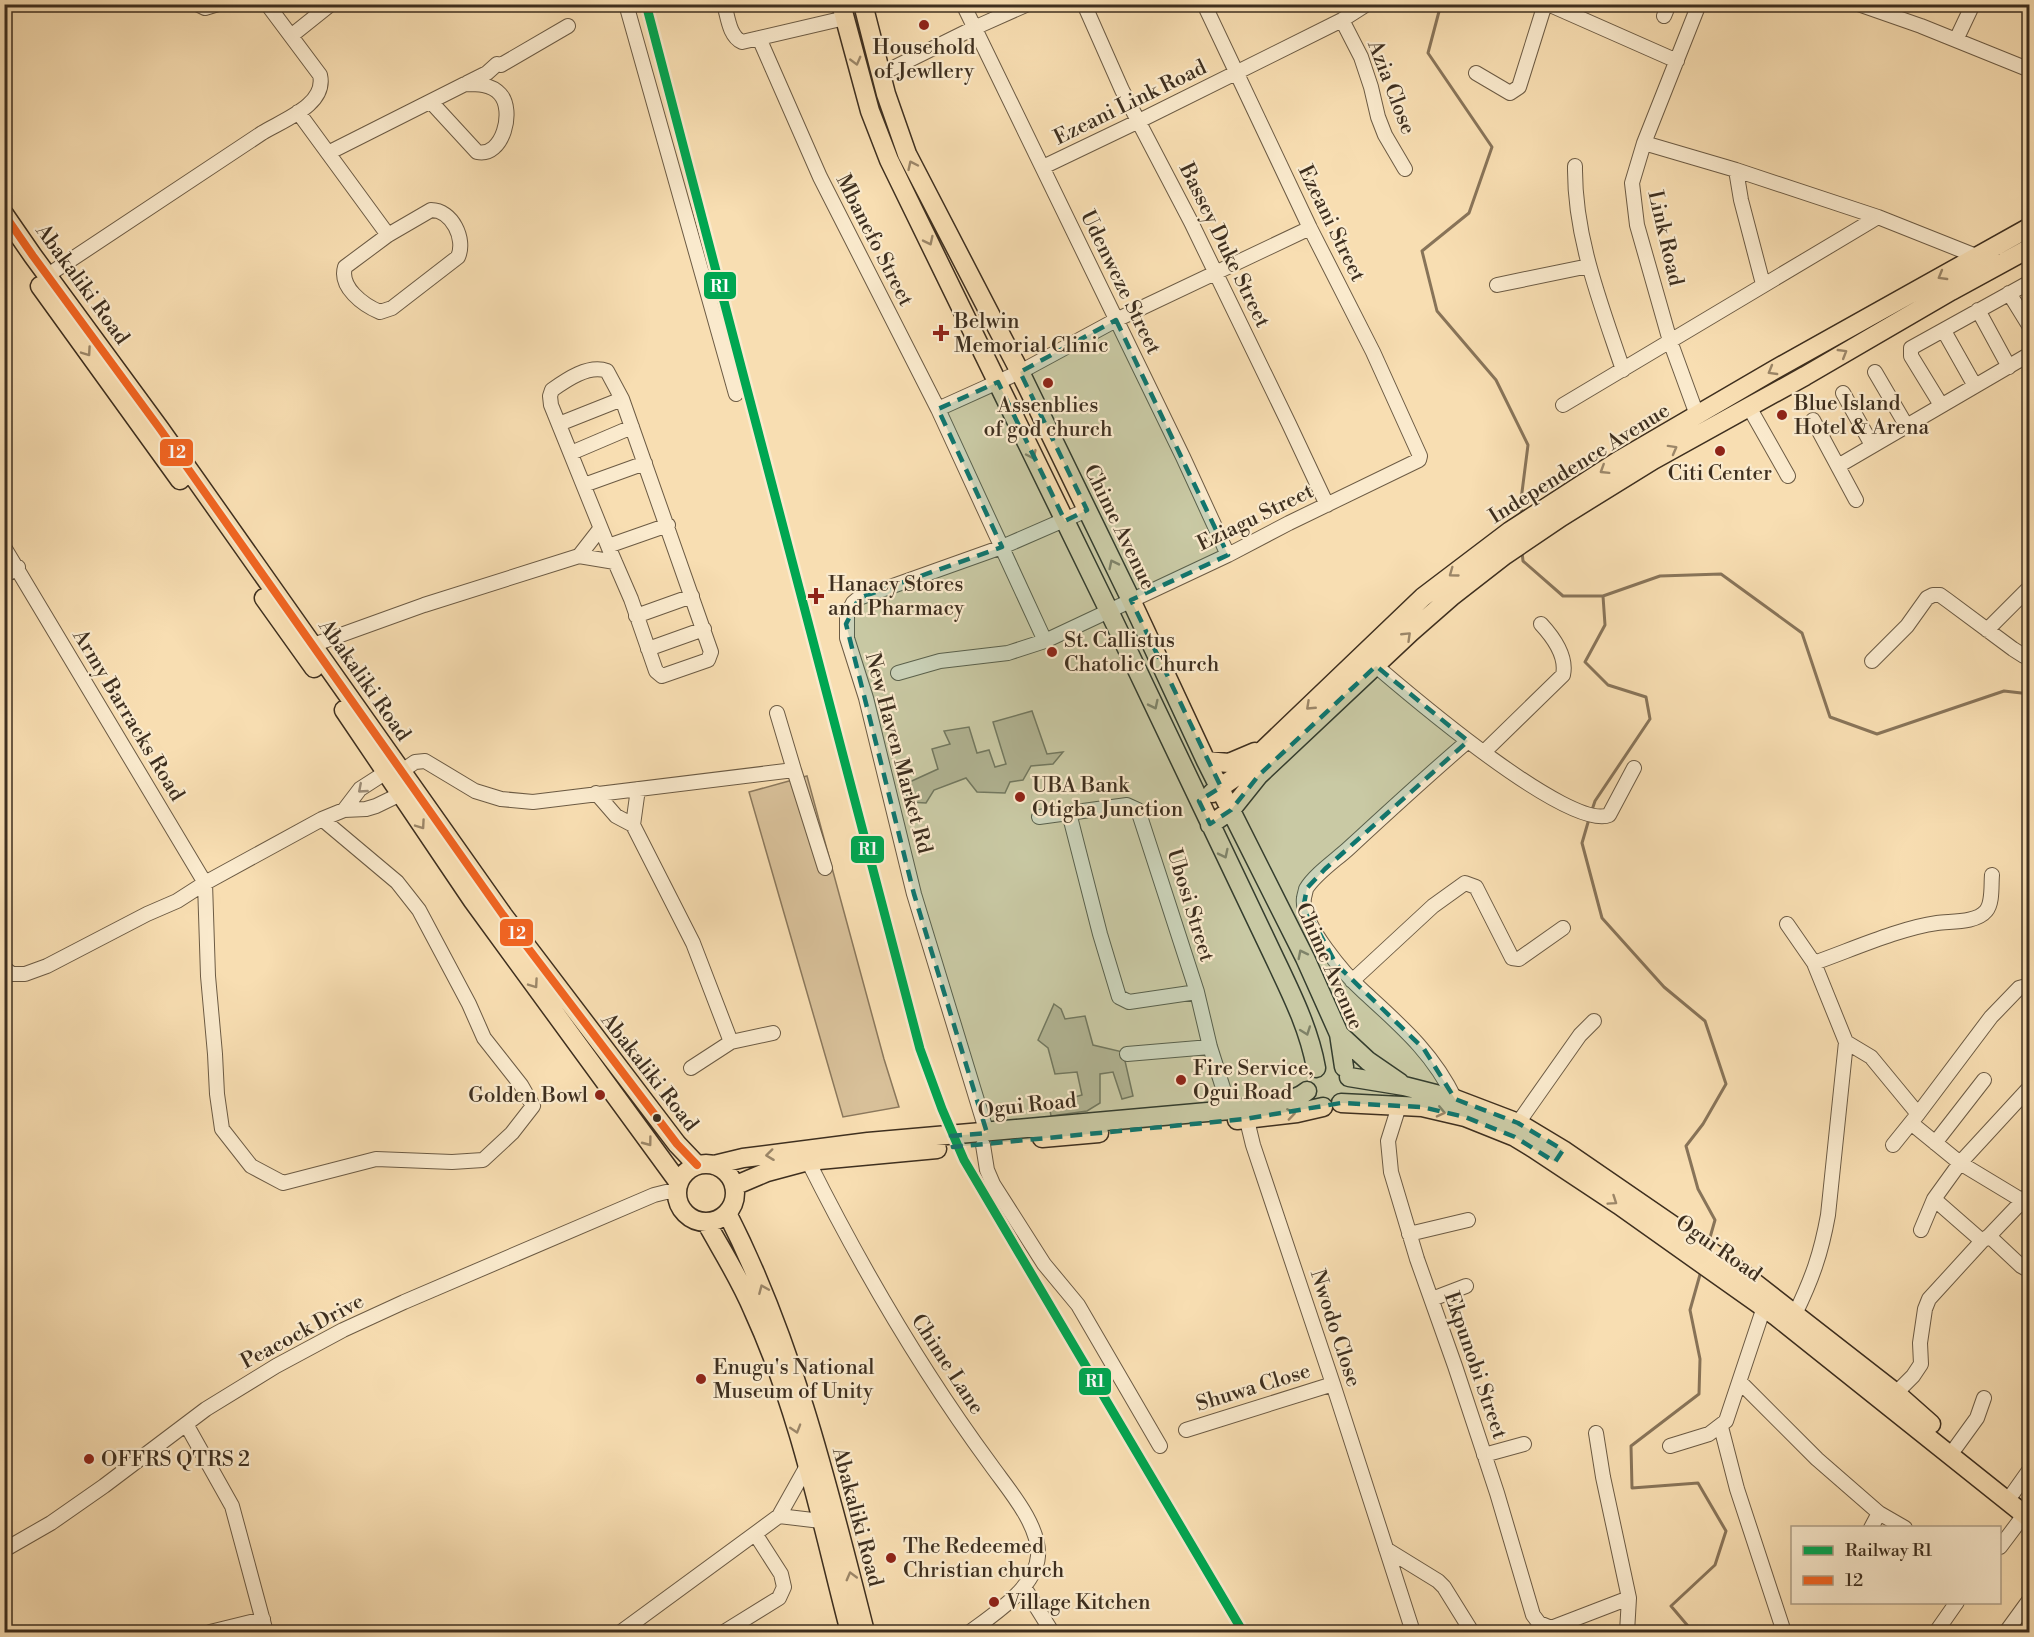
<svg xmlns="http://www.w3.org/2000/svg" width="2034" height="1637" font-family="'Libre Bodoni',serif">
<rect width="100%" height="100%" fill="#f8deb2"/>
<filter id="stains"><feTurbulence type="fractalNoise" baseFrequency=".00333" numOctaves="4"/><feColorMatrix values="0 0 0 0 .2 0 0 0 0 .09 0 0 0 0 .02 0 0 0 .5 -.17"/></filter>
<radialGradient id="worn" r=".72"><stop offset=".6" stop-color="#630" stop-opacity="0"/><stop offset="1" stop-color="#630" stop-opacity=".3"/></radialGradient>
<path fill="#d8c099" stroke="#8b785c" stroke-width="1.5" d="M1032,711L1047,754L1063,752L1053,764L1031,766L1023,780L1010,782L1005,793L977,792L966,778L934,790L926,803L909,802L903,785L938,769L932,749L950,744L944,731L969,727L977,753L989,750L995,767L1006,764L993,722Z
M807,776L884,1059L899,1107L843,1117L749,792Z
M1054,1004L1061,1009L1065,1019L1085,1016L1093,1045L1123,1052L1133,1096L1122,1099L1113,1072L1100,1074V1103L1087,1111L1051,1116L1049,1104L1082,1095L1077,1072L1055,1074L1048,1048L1038,1040Z"/>
<g fill="none" stroke-linecap="round" stroke-linejoin="round">
<path stroke="#887459" stroke-width="3" d="M1441,4L1428,53L1492,147L1469,213L1422,251L1437,311L1496,380L1528,445L1521,500L1522,516
M1522,552L1523,561L1563,596H1603L1660,576L1721,574L1802,633L1830,717L1877,734L2004,691L2030,694
M1592,810L1595,801L1650,719L1646,697L1608,685L1585,662L1605,625L1603,596
M1589,819L1582,843L1602,918L1664,987L1705,1021L1726,1084L1703,1124L1686,1146L1698,1189L1715,1220L1709,1241
M1693,1632L1671,1606L1715,1565L1726,1531L1698,1483L1632,1488L1631,1446L1699,1394L1700,1359L1690,1310L1701,1271"/>
<g stroke="#6c5b44" stroke-width="16">
<path id="minor" d="M197,4L205,8L218,4
M626,4L736,394
M724,4C728,17 729,36 742,42L845,18
M963,4L1183,457L1228,555
M1084,4L1122,90L1191,222L1289,424L1327,505
M1548,4L1677,61
M1858,4L1921,26L2030,70
M1664,16L1669,4
M1342,20L1361,57L1371,87L1378,117L1385,135L1405,169
M291,36L331,4
M759,38L820,177L938,409L1045,641L1228,555L1289,523L1419,460L1420,456L1373,352L1310,228L1204,4
M1956,40L1973,4
M1476,73L1510,93L1519,87L1545,4
M881,74L974,28L1028,4
M467,83L487,73L497,64L501,65L568,26
M298,112L388,235
M1644,143L1736,170L1878,217L1976,256
M328,153L465,84C477,84 491,84 500,94C515,110 503,158 477,152L431,102
M1575,166C1574,237 1601,304 1623,370
M1043,167L1139,121L1342,20L1367,4
M1736,170L1741,200L1763,284
M431,210C452,210 466,239 458,257L392,308L380,312C363,305 339,287 345,267L388,235Z
M48,275L262,133C283,120 327,105 320,75L267,4
M1497,285L1589,266
M2009,293L2030,327
M1978,310L2009,367
M1944,331L1975,386
M1875,372L1906,425
M1843,393L1872,445
M1563,405L1878,217
M1941,405L1911,356V348L2030,282
M1749,407L1788,476
M938,409L1020,372L1116,320L1310,228
M1697,415L1670,341L1637,225L1632,183L1644,143L1699,4
M1813,420L1856,500
M559,424L622,399
M571,453L632,427
M1838,466L2030,354
M584,485L645,463
M608,546L551,405L550,396L552,390C566,380 589,364 607,371L622,399L711,652L708,660L662,676L656,671L631,599L608,546L668,525
M4,547L205,883L208,976L215,1054L217,1094L222,1129L251,1166L283,1183L376,1159L452,1162L483,1160L512,1133L533,1106L521,1085L484,1038L469,1004L419,910L397,882L322,819
M579,556L600,529
M4,576L18,567
M636,616L692,596
M1987,630L2030,587
M313,645L424,605L579,556L615,562
M648,649L704,629
M1872,661L1907,626L1927,598L1933,595H1940L1947,600L2013,649L2024,656H2030
M1376,666C1410,695 1570,832 1609,815L1634,768
M898,673L940,661L1008,653L1045,641
M777,713L794,770
M1484,752L1563,675C1567,657 1553,637 1541,624
M402,771L415,762L425,761L475,791L501,799L533,802L794,770L825,868
M638,789L633,825L693,943L731,1042
M596,793L616,816L633,825
M344,810L360,789L394,767
M1069,813L1100,934L1119,997L1129,1002L1197,992
M1039,817L1127,805L1138,810L1197,992L1210,1047L1230,1110
M1787,924L1814,963L1846,1042L1871,1057L1918,1114
M1814,963C1851,950 1900,928 1937,923C1951,921 1976,923 1986,911C1993,903 1991,885 1992,875
M4,968L12,974H25L47,966L147,914L177,901L205,883L322,819L344,810L366,809L376,806L409,790
M1352,981L1433,906L1465,883L1476,887L1512,958L1519,959L1563,928
M4,1042V1049
M1127,1054L1210,1047
M691,1068L731,1042L773,1033
M1455,1099C1433,1053 1401,1026 1364,992C1346,976 1300,923 1304,898C1304,897 1306,890 1306,889C1315,874 1336,860 1349,848C1388,812 1427,776 1468,741
M1399,1106L1388,1141L1391,1172L1417,1259L1455,1366L1497,1493L1533,1615L1539,1623L1551,1628L1629,1598
M1245,1112L1253,1145L1333,1384L1413,1632
M1518,1123L1580,1035L1594,1021
M1911,1123L1960,1163L2023,1201L2030,1210
M987,1133L914,894L866,698L847,638V615L853,603L859,598L1002,547L1087,510
M1935,1143L1984,1080
M983,1145L987,1170L993,1184L1044,1264L1078,1305L1160,1446
M1893,1145L1918,1114L1991,1017L2019,988L2030,985
M808,1161C861,1267 921,1370 991,1465C1008,1489 1040,1525 1038,1556C1036,1587 993,1615 970,1632
M2030,1193L1989,1236L2021,1266L2030,1271
M1934,1199L1960,1163L2030,1087
M1921,1230L1934,1199L1982,1241
M1409,1234L1468,1220
M1432,1299L1466,1286
M1795,1314C1812,1279 1821,1254 1828,1215L1846,1042
M1740,1382L1817,1459L1879,1513L1905,1528
M1896,1393L1913,1376L1921,1364L1920,1343L1925,1309L1929,1299L1982,1241L1989,1236
M186,1424L232,1506L266,1632
M1721,1427L1737,1489L1784,1632
M1186,1430L1333,1384
M1596,1433L1603,1477L1629,1598L1627,1632
M1670,1446L1709,1434L1726,1421L1764,1307
M1956,1447L1977,1418L1984,1398
M1484,1455L1524,1444
M2013,1493L2030,1469
M779,1516L821,1521L831,1519
M1871,1528L1879,1513
M2000,1547L2024,1515
M1386,1549L1438,1581L1444,1587L1472,1632
M4,1550L51,1523L104,1486L206,1409L276,1366L343,1330L404,1302L654,1195L666,1192H678
M1024,1587L1052,1632
M210,1632L263,1619
M621,1632L779,1516L807,1466L812,1465
M724,1632L779,1598L784,1587L781,1574L756,1535
M1936,1632L1957,1602
M2006,1632L2030,1599"/>
</g>
<g stroke="#3e2f1f" stroke-width="21">
<path id="major" d="M841,4L870,111L889,160L1109,611L1273,955C1290,991 1309,1028 1316,1068
M863,4L886,94L907,154L1020,372L1131,600L1206,761L1305,958L1339,1034L1344,1067
M4,214L33,256L160,429L503,915L677,1144L697,1165
M40,286L180,480
M264,598L314,668
M344,710L473,901L679,1183
M1206,761L1229,763L1255,752
M1212,793L1234,778L1423,597L1510,531L1618,461L1774,370L2030,227
M1210,825L1231,810L1259,775L1411,632L1451,597L1505,555L1561,517L1653,460L1805,376L1951,291L2030,248
M1339,1034L1368,1061L1400,1083
M1349,1077L1404,1086L1455,1099L1518,1123L1563,1150L1742,1273L1896,1393L1931,1424
M1341,1103L1422,1107L1465,1117L1515,1137L1533,1148L1619,1205L1777,1317L2030,1519
M1237,1120L1297,1113L1323,1107
M1042,1138L1099,1133
M677 1193a29 29 0 1 1 58 0a29 29 0 1 1-58 0Z
M714,1165L743,1158L868,1142L1230,1110C1249,1107 1293,1104 1307,1091
M734,1186L767,1172L808,1161L937,1149
M727,1213C794,1344 829,1490 865,1632
M706,1222C722,1251 740,1279 753,1310C800,1412 822,1525 850,1632"/>
</g>
<use href="#minor" stroke="#faeacd" stroke-width="14"/>
<use href="#major" stroke="#f8deb2" stroke-width="18"/>
<g stroke="#faeacd" stroke-width="12">
<path id="bus-1" d="M4,214L33,256L160,429L503,915L677,1144L697,1165"/>
</g>
<use href="#bus-1" stroke="#f26522" stroke-width="8"/>
<g stroke="#faeacd" stroke-width="14">
<path id="rail-1" d="M646,4L920,1049L942,1109L964,1160L1243,1632"/>
</g>
<use href="#rail-1" stroke="#00a651" stroke-width="9"/>
</g>
<defs><path id="oneway-chevron" d="M-2-3.5L2.5 0L-2 3.5" fill="none" stroke-width="1.6" stroke-linecap="round" stroke-linejoin="round" transform="scale(1.5)"/></defs>
<g stroke="#9b8668">
<use href="#oneway-chevron" transform="translate(856 61) rotate(75)"/>
<use href="#oneway-chevron" transform="translate(912 165) rotate(-115)"/>
<use href="#oneway-chevron" transform="translate(929 241) rotate(64)"/>
<use href="#oneway-chevron" transform="translate(1942 276) rotate(150)"/>
<use href="#oneway-chevron" transform="translate(87 352) rotate(55)"/>
<use href="#oneway-chevron" transform="translate(1843 353) rotate(-31)"/>
<use href="#oneway-chevron" transform="translate(1772 371) rotate(150)"/>
<use href="#oneway-chevron" transform="translate(1673 449) rotate(-29)"/>
<use href="#oneway-chevron" transform="translate(1032 455) rotate(65)"/>
<use href="#oneway-chevron" transform="translate(1604 470) rotate(148)"/>
<use href="#oneway-chevron" transform="translate(1113 564) rotate(-116)"/>
<use href="#oneway-chevron" transform="translate(1453 573) rotate(144)"/>
<use href="#oneway-chevron" transform="translate(1407 636) rotate(-44)"/>
<use href="#oneway-chevron" transform="translate(1154 705) rotate(64)"/>
<use href="#oneway-chevron" transform="translate(1310 706) rotate(137)"/>
<use href="#oneway-chevron" transform="translate(421 825) rotate(55)"/>
<use href="#oneway-chevron" transform="translate(1224 854) rotate(64)"/>
<use href="#oneway-chevron" transform="translate(1302 954) rotate(-117)"/>
<use href="#oneway-chevron" transform="translate(534 984) rotate(55)"/>
<use href="#oneway-chevron" transform="translate(1306 1031) rotate(70)"/>
<use href="#oneway-chevron" transform="translate(1441 1112) rotate(13)"/>
<use href="#oneway-chevron" transform="translate(1291 1114) rotate(-8)"/>
<use href="#oneway-chevron" transform="translate(648 1142) rotate(53)"/>
<use href="#oneway-chevron" transform="translate(770 1155) rotate(173)"/>
<use href="#oneway-chevron" transform="translate(1613 1201) rotate(34)"/>
<use href="#oneway-chevron" transform="translate(763 1289) rotate(-113)"/>
<use href="#oneway-chevron" transform="translate(796 1429) rotate(73)"/>
<use href="#oneway-chevron" transform="translate(851 1576) rotate(-105)"/>
</g>
<use stroke="#9c8c76" href="#oneway-chevron" transform="translate(362 789) rotate(139)"/>
<path fill="#0f766e" fill-opacity="0.2" stroke="#0f766e" stroke-width="4.5" stroke-dasharray="12 8" stroke-linejoin="round" d="M1116,320L1228,555L1131,600L1221,787L1199,801L1210,824L1231,810L1259,775L1376,666L1468,741L1325,869L1307,888L1304,904L1336,964L1424,1049L1455,1099L1518,1123L1563,1150L1555,1162L1515,1137L1465,1117L1422,1107L1341,1103L1245,1119L953,1147L951,1136L987,1133L914,894L846,624L859,598L1002,547L938,409L998,382L1065,521L1087,510L1020,372Z"/>
<g fill="#8f2418" stroke="#faeacd" stroke-width="2">
<circle cx="924" cy="25" r="6"/>
<path d="M938 324h6v6h6v6h-6v6h-6v-6h-6v-6h6z"/>
<circle cx="1048" cy="383" r="6"/>
<circle cx="1782" cy="415" r="6"/>
<circle cx="1720" cy="451" r="6"/>
<path d="M813 587h6v6h6v6h-6v6h-6v-6h-6v-6h6z"/>
<circle cx="1052" cy="652" r="6"/>
<circle cx="1020" cy="797" r="6"/>
<circle cx="1181" cy="1080" r="6"/>
<circle cx="600" cy="1095" r="6"/>
<circle cx="701" cy="1379" r="6"/>
<circle cx="89" cy="1459" r="6"/>
<circle cx="891" cy="1558" r="6"/>
<circle cx="994" cy="1602" r="6"/>
</g>
<circle fill="#3e2f1f" stroke="#faeacd" stroke-width="2" cx="657" cy="1118" r="5"/>
<g text-anchor="middle" stroke-width="4.5" stroke-linejoin="round" paint-order="stroke">
<g font-size="21" fill="#3e2f1f" stroke="#faeacd" text-anchor="start">
<text x="924" y="54" text-anchor="middle">Household<tspan x="924" dy="24">of Jewllery</tspan></text>
<text x="954" y="328">Belwin<tspan x="954" dy="24">Memorial Clinic</tspan></text>
<text x="1794" y="410">Blue Island<tspan x="1794" dy="24">Hotel &amp; Arena</tspan></text>
<text x="1048" y="412" text-anchor="middle">Assenblies<tspan x="1048" dy="24">of god church</tspan></text>
<text x="1720" y="480" text-anchor="middle">Citi Center</text>
<text x="828" y="591">Hanacy Stores<tspan x="828" dy="24">and Pharmacy</tspan></text>
<text x="1064" y="647">St. Callistus<tspan x="1064" dy="24">Chatolic Church</tspan></text>
<text x="1032" y="792">UBA Bank<tspan x="1032" dy="24">Otigba Junction</tspan></text>
<text x="1193" y="1075">Fire Service,<tspan x="1193" dy="24">Ogui Road</tspan></text>
<text x="588" y="1102" text-anchor="end">Golden Bowl</text>
<text x="713" y="1374">Enugu's National<tspan x="713" dy="24">Museum of Unity</tspan></text>
<text x="101" y="1466">OFFRS QTRS 2</text>
<text x="903" y="1553">The Redeemed<tspan x="903" dy="24">Christian church</tspan></text>
<text x="1006" y="1609">Village Kitchen</text>
</g>
<g font-size="21" fill="#3e2f1f" stroke="#faeacd">
<text transform="translate(1392 87) rotate(69)" y="7">Azia Close</text>
<text transform="translate(1130 102) rotate(-26)" y="7">Ezeani Link Road</text>
<text transform="translate(1332 223) rotate(64)" y="7">Ezeani Street</text>
<text transform="translate(1666 238) rotate(77)" y="7">Link Road</text>
<text transform="translate(875 240) rotate(63)" y="7">Mbanefo Street</text>
<text transform="translate(1225 245) rotate(64)" y="7">Bassey Duke Street</text>
<text transform="translate(1121 282) rotate(64)" y="7">Udenweze Street</text>
<text transform="translate(83 284) rotate(54)" y="7">Abakaliki Road</text>
<text transform="translate(1579 463) rotate(-32)" y="7">Independence Avenue</text>
<text transform="translate(1255 517) rotate(-26)" y="7">Eziagu Street</text>
<text transform="translate(1120 527) rotate(64)" y="7">Chime Avenue</text>
<text transform="translate(365 680) rotate(55)" y="7">Abakaliki Road</text>
<text transform="translate(129 715) rotate(59)" y="7">Army Barracks Road</text>
<text transform="translate(899 753) rotate(75)" y="7">New Haven Market Rd</text>
<text transform="translate(1191 905) rotate(73)" y="7">Ubosi Street</text>
<text transform="translate(1330 966) rotate(66)" y="7">Chime Avenue</text>
<text transform="translate(650 1072) rotate(52)" y="7">Abakaliki Road</text>
<text transform="translate(1027 1105) rotate(-6)" y="7">Ogui Road</text>
<text transform="translate(1719 1248) rotate(35)" y="7">Ogui Road</text>
<text transform="translate(1336 1328) rotate(72)" y="7">Nwodo Close</text>
<text transform="translate(302 1331) rotate(-28)" y="7">Peacock Drive</text>
<text transform="translate(948 1364) rotate(57)" y="7">Chime Lane</text>
<text transform="translate(1476 1365) rotate(71)" y="7">Ekpunobi Street</text>
<text transform="translate(1253 1387) rotate(-17)" y="7">Shuwa Close</text>
<text transform="translate(858 1517) rotate(75)" y="7">Abakaliki Road</text>
</g>
</g>
<g stroke="#faeacd" stroke-width="2">
<rect x="703" y="271" width="34" height="29" rx="6" fill="#00a651"/>
<rect x="159" y="438" width="35" height="29" rx="6" fill="#f26522"/>
<rect x="850" y="835" width="35" height="29" rx="6" fill="#00a651"/>
<rect x="499" y="918" width="35" height="29" rx="6" fill="#f26522"/>
<rect x="1078" y="1367" width="34" height="29" rx="6" fill="#00a651"/>
</g>
<g font-size="16" text-anchor="middle" font-weight="bold" fill="#fff">
<text x="720" y="292">R1</text>
<text x="177" y="458">12</text>
<text x="868" y="855">R1</text>
<text x="517" y="939">12</text>
<text x="1095" y="1387">R1</text>
</g>
<rect width="2034" height="1637" fill="none" stroke="#f8deb2" stroke-width="24"/>
<rect x="6" y="6" width="2022" height="1625" fill="none" stroke="#3e2f1f" stroke-width="3"/>
<rect x="12" y="12" width="2010" height="1613" fill="none" stroke="#3e2f1f" stroke-width="1.5"/>
<rect x="1791" y="1526" width="210" height="78" fill="#faeacd" stroke="#af9f87" stroke-width="1.5"/>
<rect x="1803" y="1546" width="30" height="9" fill="#00a651" stroke="#af9f87" stroke-width="1.5"/>
<text x="1845" y="1556" font-size="18" fill="#3e2f1f">Railway R1</text>
<rect x="1803" y="1576" width="30" height="9" fill="#f26522" stroke="#af9f87" stroke-width="1.5"/>
<text x="1845" y="1586" font-size="18" fill="#3e2f1f">12</text>
<rect width="100%" height="100%" filter="url(#stains)"/>
<rect width="100%" height="100%" fill="url(#worn)"/>
</svg>
